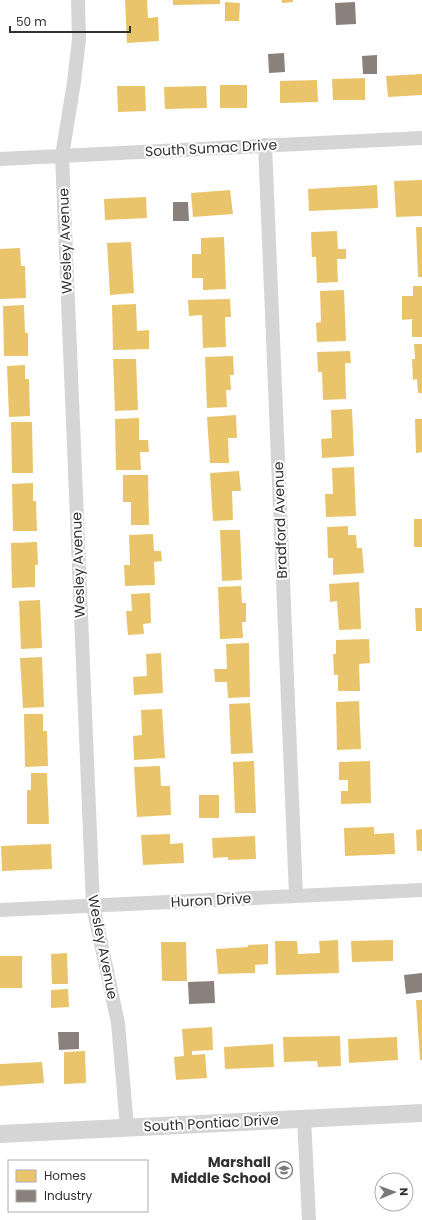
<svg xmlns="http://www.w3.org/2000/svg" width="422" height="1220" font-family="Poppins,sans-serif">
<rect width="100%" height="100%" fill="#fff"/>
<path fill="#e9c46a" d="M125,0H147L148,18L158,17L159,41L127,43Z
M173,0H220V4L173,5Z
M282,0H293V2L282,3Z
M225,2L240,3L239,21H225Z
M422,74V95L388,97L386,76Z
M365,78V100H333L332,79Z
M317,80L318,102L280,103V81Z
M220,85H247V108H220Z
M117,86H145L146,111L118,112Z
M206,86L207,108L165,109L164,87Z
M422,180V216L396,217L394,181Z
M377,185L378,208L309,211L308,189Z
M230,190L233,214L193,217L191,193Z
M146,197L147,218L105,220L104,199Z
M416,227H422V277H418Z
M337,231L338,249H346V259H337L338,282L317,283L316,257H312L311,232Z
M224,237L226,289L203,290V278H192V254H201V238Z
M131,242L134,293L110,295L107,243Z
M20,248L21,266H25L26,298L0,299V249Z
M413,286H422V337H412V319L402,320V296H413Z
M344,290L346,341L317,342L316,323L321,322L320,291Z
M230,299L231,317H225L226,347L203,348L202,315L189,316L188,300Z
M136,304L137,331L149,330V349L113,350L112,305Z
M24,305L25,333H28V356H4L3,306Z
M414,344H422V393H418L417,379L413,380L412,359H415Z
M350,351L351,363H345L346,399L323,400L322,372H318L317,352Z
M233,356L234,375H230L231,390H226L227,407L207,408L205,357Z
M113,359H136L138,410L115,411Z
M25,365V379H29L30,416L9,417L7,366Z
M352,409L354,456L322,458L321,439L332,438L331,410Z
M236,415L237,438H228L229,463H210L207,417Z
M139,418V440H148L149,452H140L141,470H116L115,419Z
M415,419H422V452L416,453Z
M11,422H32L33,473H12Z
M354,467L356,516L326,517L325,494H333L332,468Z
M239,471L241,491H232L233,520L213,521L210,473Z
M123,475H148L149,525H131V502H123Z
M33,483V501H36L37,531H13L12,484Z
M414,519H422V547H414Z
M348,526V535H356L357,548H362L364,573L333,575V558H328L327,527Z
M220,530H240L242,580L222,581Z
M153,534L154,551H161L162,561L154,562L155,585L125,586L124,565H130L129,535Z
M37,542L38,565H35V587L12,588L11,543Z
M359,582L361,629L339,630L337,601L330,602L329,584Z
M241,586L242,603H246V622H242L243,638L220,639L218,587Z
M150,593L151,623L143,624L144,634L128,635L126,611H132L131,594Z
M40,600L42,648L21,649L19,601Z
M415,608H422V631H416Z
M369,639L370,663L359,664L360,691H338V675H334L333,654H336V640Z
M249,643L250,697L228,698L227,682H215L214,669H227L226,644Z
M161,653L163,693L134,695L133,677L147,676L146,654Z
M42,657L44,707L23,708L20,658Z
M359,701L361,749L337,750L336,702Z
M250,703L253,753L231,754L229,704Z
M162,709L165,758L134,760L133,736L142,735L141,710Z
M24,714H43V731H47L48,766L25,767Z
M254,761L256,813H235L233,762Z
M370,761L371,803L341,804V791H348V780H339V762Z
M160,766L161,786H170L171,815L137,817L134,767Z
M31,773H47L49,824H27V790H31Z
M199,795H219V818H199Z
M374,827V834L394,833L395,854L345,856L344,828Z
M422,829V851H417L416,830Z
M170,834V844L183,843L184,863L143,865L141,835Z
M255,836L256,859L228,860V857L213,858L212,838Z
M51,844L52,869L2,871L1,846Z
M338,940L339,973L276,975L275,941H297L298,954L320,953L319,941Z
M393,940V961L352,962L351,941Z
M161,942H186L187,981H162Z
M268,944V964L255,965V973L218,974L216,949L248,947V945Z
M67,953L68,984H52L51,954Z
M0,956H22V988H0Z
M68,989L69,1007L51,1008V990Z
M416,1000H422V1060H420Z
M212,1027L213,1050L192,1051V1055L205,1054L207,1078L176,1080L174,1057L184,1056L182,1029Z
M340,1036L341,1066L318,1067L317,1061L284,1062L283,1037Z
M397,1037L398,1060L349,1063L348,1039Z
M273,1044L274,1067L225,1069L224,1047Z
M85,1051L86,1083L64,1084V1052Z
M42,1062L44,1083L0,1086V1064Z"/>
<path fill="#8a817c" d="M355,2L356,24L336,25L335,3Z
M284,53L285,72L269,73L268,54Z
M377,55V74H363L362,56Z
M173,202H188L189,221H173Z
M422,973V992L406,994L404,975Z
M214,981L215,1003L189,1004L188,982Z
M58,1032H79V1049L59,1050Z"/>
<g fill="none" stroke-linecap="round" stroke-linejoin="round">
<path stroke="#d5d5d5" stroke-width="14" d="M78,0L79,39L74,82L62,156L93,906L118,1023L127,1127
M265,145L296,895
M0,159L422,138
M0,910L422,890
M304,1118L309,1220"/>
<path stroke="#d5d5d5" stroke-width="18" d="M0,1134L422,1113"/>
</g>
<defs>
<g id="school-ring" transform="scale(0.9)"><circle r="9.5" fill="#fff" stroke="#797979" stroke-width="1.5"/><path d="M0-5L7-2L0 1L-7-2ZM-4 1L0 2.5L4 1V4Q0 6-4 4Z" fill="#797979"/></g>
</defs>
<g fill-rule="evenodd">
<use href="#school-ring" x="284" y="1170"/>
</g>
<g text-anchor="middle" stroke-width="4" stroke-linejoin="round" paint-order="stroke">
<g font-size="14" fill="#313131" stroke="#fff">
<text transform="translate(211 148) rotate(-3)" y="5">South Sumac Drive</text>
<text transform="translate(65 241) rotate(-92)" y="5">Wesley Avenue</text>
<text transform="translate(280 520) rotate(-92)" y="5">Bradford Avenue</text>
<text transform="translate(78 565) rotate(-92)" y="5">Wesley Avenue</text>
<text transform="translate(211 900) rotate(-3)" y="5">Huron Drive</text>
<text transform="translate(103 947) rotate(79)" y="5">Wesley Avenue</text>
<text transform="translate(211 1123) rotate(-3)" y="5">South Pontiac Drive</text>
</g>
<g font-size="14" font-weight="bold" fill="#313131" stroke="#fff" text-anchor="end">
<text x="271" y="1167">Marshall<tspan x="271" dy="16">Middle School</tspan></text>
</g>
</g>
<rect x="8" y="1160" width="140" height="52" fill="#ffffff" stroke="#adadad"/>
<rect x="16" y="1170" width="20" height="12" fill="#e9c46a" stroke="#adadad"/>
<text x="44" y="1180" font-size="12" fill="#313131">Homes</text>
<rect x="16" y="1190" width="20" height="12" fill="#8a817c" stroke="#adadad"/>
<text x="44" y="1200" font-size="12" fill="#313131">Industry</text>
<g transform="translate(394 1192) rotate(88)"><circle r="19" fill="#ffffff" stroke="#adadad"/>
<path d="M0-3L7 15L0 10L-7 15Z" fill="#797979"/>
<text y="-6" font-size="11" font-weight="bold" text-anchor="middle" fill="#313131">N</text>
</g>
<path d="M10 26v6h120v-6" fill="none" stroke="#313131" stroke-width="2"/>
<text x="16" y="26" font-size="12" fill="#313131" stroke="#ffffff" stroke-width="3" paint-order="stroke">50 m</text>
</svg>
